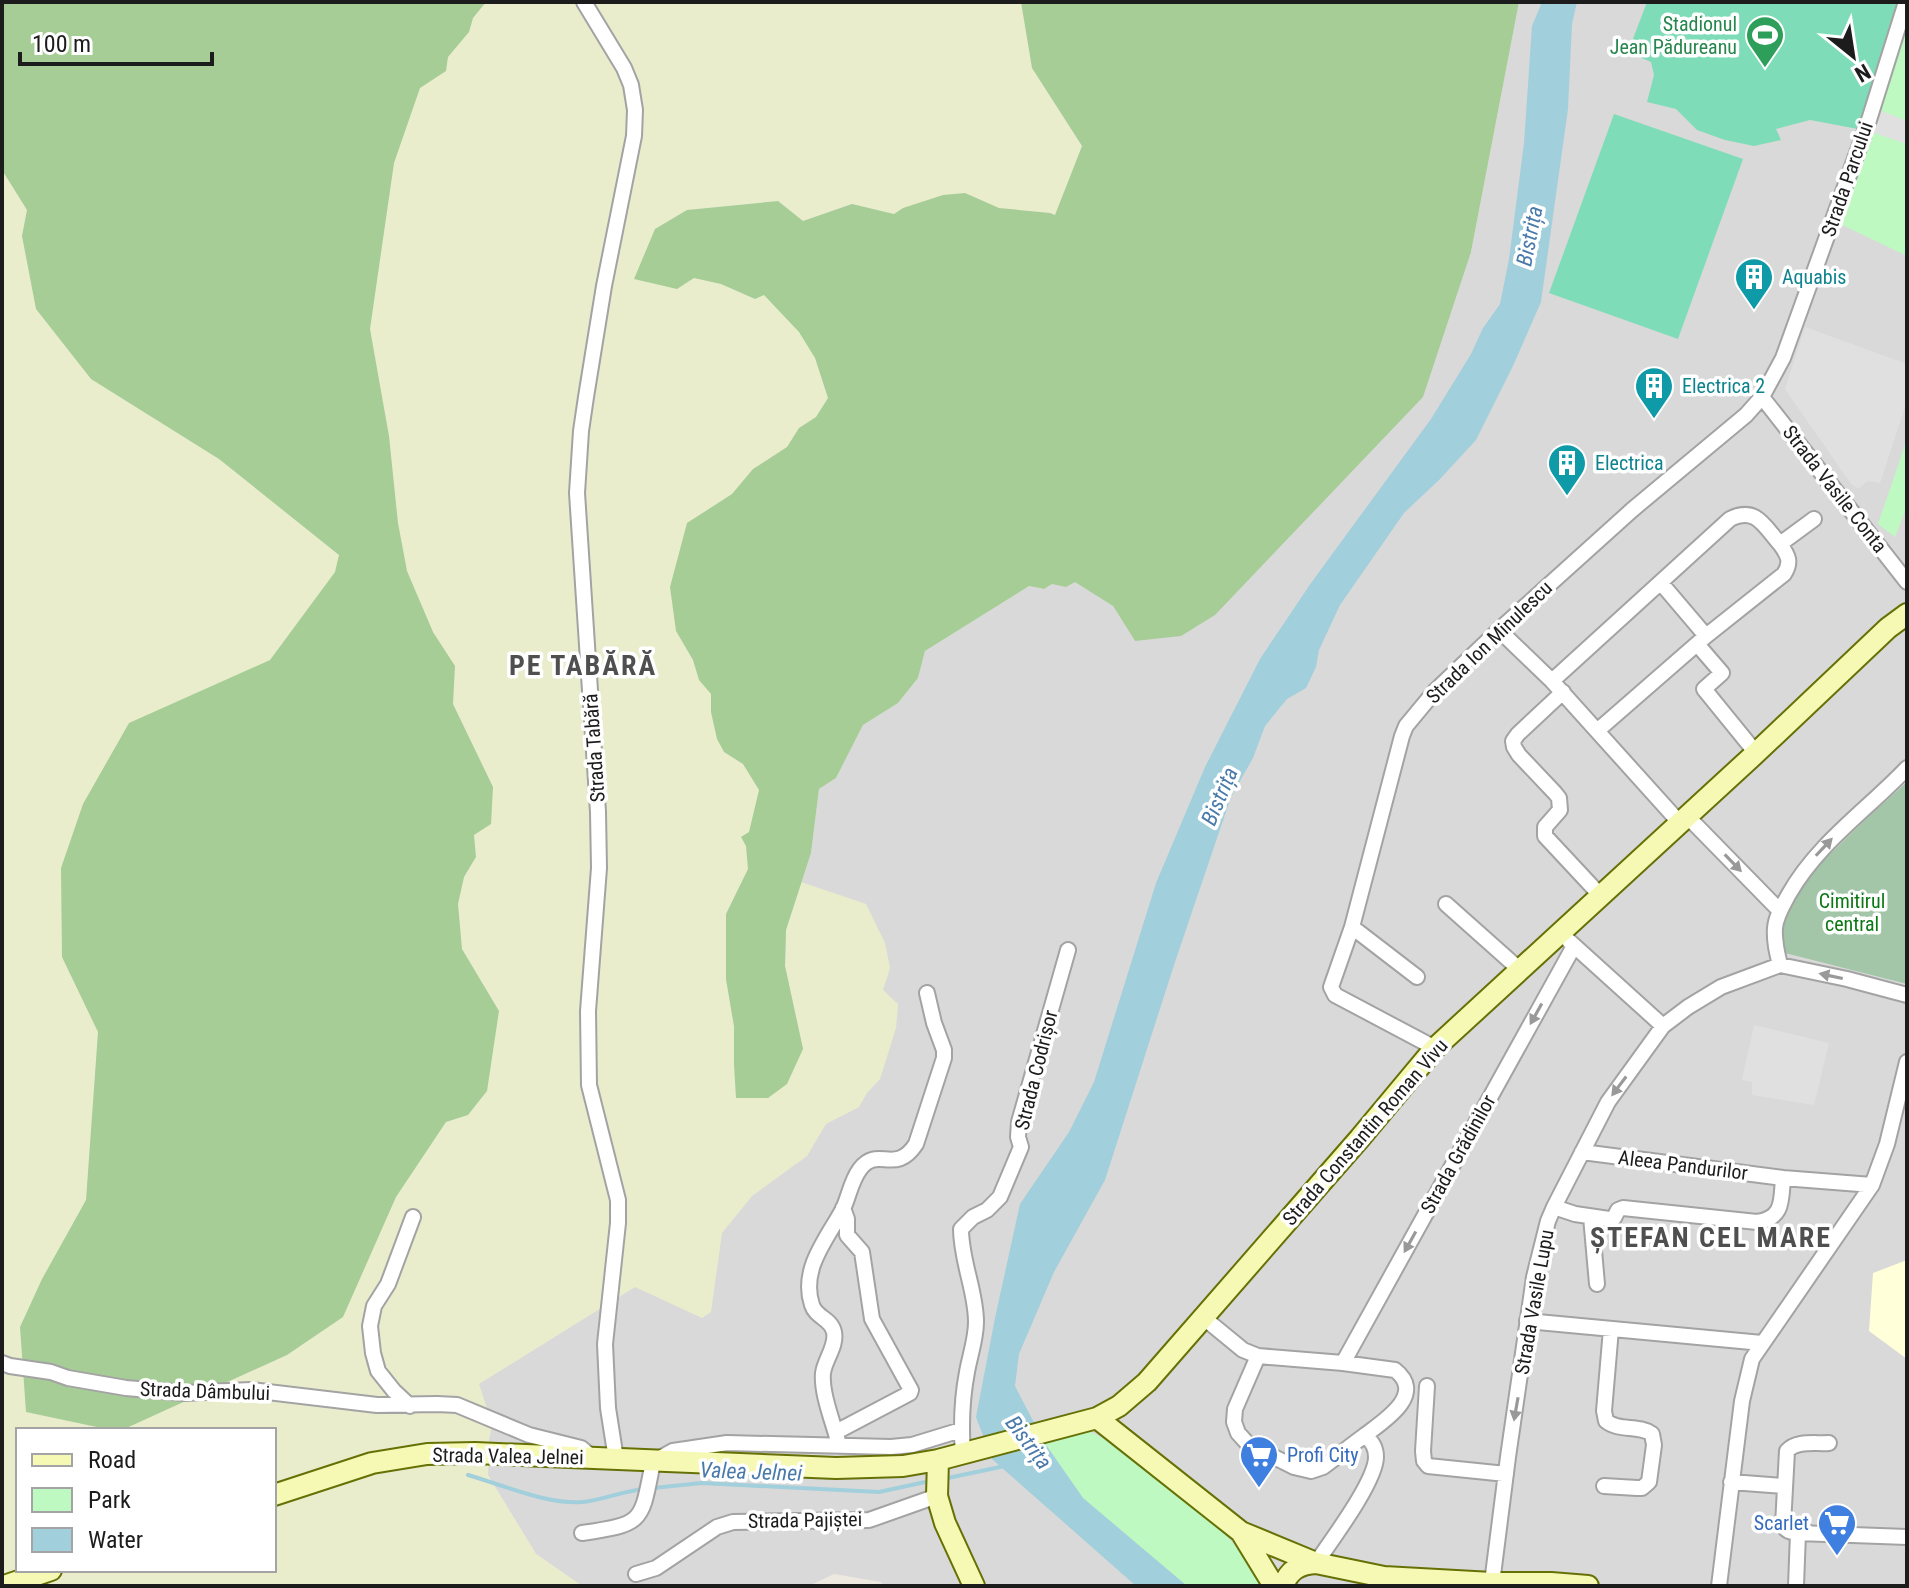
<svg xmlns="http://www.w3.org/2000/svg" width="1909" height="1588" font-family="'Roboto Condensed',sans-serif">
<rect width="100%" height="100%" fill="#ede9e1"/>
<path fill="#dad9d9" d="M1519,2H1907V1586H883L881,1582L834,1574L809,1586H582L536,1554L488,1475L489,1439L492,1424L396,1197L786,930L811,853L819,789L836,778L863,725L898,703L918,678L925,651L1029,586L1043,589L1052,584L1075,581L1113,606L1135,641L1471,252Z"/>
<path fill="#ffffd9" d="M1907,1260V1359L1869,1331L1873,1273Z"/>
<path fill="#eaedcc" d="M486,2H1021L1032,68L1082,147L1055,215L1050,213L999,208L965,193L903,208L894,214L851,204L803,221L778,201L688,210L655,229L694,278L721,284L755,299L764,294L799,332L815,358L828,399L816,417L799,428L788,447L753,469L732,494L687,523L676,631L693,660L699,680L711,694V712L724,752L743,764L759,790L746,846L748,869L726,914V979L734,1026V1065L803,1049L785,966L786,930L801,882L866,904L885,943L890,968L883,990L898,1004L896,1028L880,1079L867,1093L859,1107L826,1124L807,1156L752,1196L722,1233L711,1312L702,1318L635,1287L479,1384L492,1424L489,1439L488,1476L536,1554L582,1586H2V170L27,210L22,236L36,309L91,379L219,459L340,555L335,572L270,660L261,666L62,957L98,1031L86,1200L42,1279L20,1327L26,1412L111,1430H18V1570H274V1430H122L287,1355L343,1317L396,1197L446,1122L468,1115L499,1011L462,949L458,904L464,877L476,857L474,835L493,787L453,704L455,666L433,632L407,571L398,523L389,436L370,329L394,163L420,87L446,71L448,57L469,32L473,18Z"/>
<path fill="#a6cd96" d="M2,2H486L473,18L469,32L448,57L446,71L420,88L394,163L370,329L389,436L398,523L407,571L433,632L455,666L453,704L493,787L491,824L474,835L476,857L464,877L458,904L462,949L499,1011L487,1091L468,1115L446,1122L396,1197L343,1317L287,1355L122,1430H111L26,1412L20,1327L42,1279L86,1200L98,1032L62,957L61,868L83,804L129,723L270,660L335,572L339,555L219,459L91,379L36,309L22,236L27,210L2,170Z
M1021,2H1519L1471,252L1423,397L1215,615L1181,636L1135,641L1113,606L1075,582L1066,587L1052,584L1044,589L1029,586L925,651L918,678L898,703L863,725L836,778L819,789L811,853L786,930L785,966L803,1049L787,1084L768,1098H736L734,1065V1026L726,979V914L748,869L746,846L741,837L749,832L759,790L743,764L724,752L717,739L711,712V694L699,680L693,660L676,631L670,587L687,523L732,494L753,469L787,447L799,428L816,417L828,398L815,358L799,332L764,295L755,299L721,284L694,278L677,289L634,279L655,229L687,210L778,201L803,221L852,204L894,214L903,208L943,195L965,193L999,208L1050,213L1055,215L1082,146L1032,68Z"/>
<path fill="#a2c6a7" d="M1907,782V984L1785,953L1783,929L1786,912L1811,873L1867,818Z"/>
<path fill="#bdf9c1" d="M1907,4V256L1838,223Z
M1907,439V506L1895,537L1878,524Z
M1086,1430L1109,1441L1222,1530L1245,1558L1265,1586H1187L1083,1498L1044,1442Z"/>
<path fill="#7eddb8" d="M1647,2H1899L1858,129L1810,120L1776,129L1781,140L1754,146L1725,140L1697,130L1676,109L1647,102L1654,75L1651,62L1628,52Z
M1614,114L1743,159L1678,339L1549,293Z"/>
<path fill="#e0e0e0" d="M1877,109L1907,121V144L1871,132Z
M1805,327L1907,364V401L1880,483L1867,481L1858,489L1851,484L1785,389Z
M1754,1025L1829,1043L1814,1105L1752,1095V1082L1742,1080Z"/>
<path fill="#a1cfdb" d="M1542,2H1577L1572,24L1568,109L1541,302L1512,368L1476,440L1440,479L1404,513L1340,605L1319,650L1316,667L1306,688L1287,699L1265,726L1253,758L1231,797L1175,962L1105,1180L1054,1272L1019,1354L1015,1386L1044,1442L1083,1498L1187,1586H1136L992,1459L976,1417L995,1318L1020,1204L1069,1132L1094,1082L1156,883L1205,767L1260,659L1311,583L1431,419L1471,354L1483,328L1500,304L1509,259L1524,143L1532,26Z"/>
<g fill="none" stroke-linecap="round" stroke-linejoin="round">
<path stroke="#a1cfdb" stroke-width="4" d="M468,1475C503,1485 548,1505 583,1502C603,1500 623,1491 644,1489
M943,1479L1005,1466
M653,1488L702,1483L879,1492L930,1481"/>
<g stroke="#a3a3a3" stroke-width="18">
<path id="street" d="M584,2L624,68L631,85L635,110L634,136L604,286L586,397L581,431L577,493L598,812L599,868L588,1011L589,1085L618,1200V1223L605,1344L608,1408L616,1459
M1762,397L1907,582
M1661,583L1706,636
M1499,630L1552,681L1679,822
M1697,644L1722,673L1704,689L1756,753
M1552,681L1730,519C1756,506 1764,526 1780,544L1814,519
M1563,692L1518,734L1513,741L1514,747L1519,755L1555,793L1559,798L1560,810L1545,827V836L1600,895
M1597,731L1706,636L1784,574C1792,562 1788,555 1780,544
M1686,815L1779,910
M1446,904L1519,969
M1352,927L1417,977
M1569,941L1663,1026
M1780,965C1777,953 1774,941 1775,928C1776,916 1783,905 1789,894C1818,843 1867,810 1907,768
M1435,1048L1335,995L1331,987L1352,927L1402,736L1406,726L1435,691L1499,630L1632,510L1746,415L1762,397L1783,358L1869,120L1906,2
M1582,1152L1783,1178L1872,1185
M1554,1207L1575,1214L1609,1219L1614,1218L1618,1210L1623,1208L1757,1222C1784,1218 1781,1200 1783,1178
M1591,1217L1597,1284
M1204,1318L1243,1350L1258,1356L1343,1363L1395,1370C1427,1395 1382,1422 1364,1436C1350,1446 1337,1457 1323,1467L1311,1471L1294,1467L1248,1444L1238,1433L1234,1422L1235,1409L1258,1356
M1527,1321L1762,1343
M2,1363L10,1366L51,1372L68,1378L126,1388L184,1393L251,1390L377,1405L437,1404L457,1405L529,1435L581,1448L593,1458
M1343,1363L1574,946
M1427,1386L1423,1451L1424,1461L1428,1466L1506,1474
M410,1406L394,1391L378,1371L373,1353L370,1326L374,1306L388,1284L413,1217
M836,1432L910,1393L911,1390L872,1319L862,1252L847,1235V1219L843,1208
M1829,1443C1815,1444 1797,1440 1787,1451L1783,1525C1786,1532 1792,1532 1798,1533L1907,1537
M839,1445C834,1424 821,1394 823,1373C825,1359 837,1346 834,1332C831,1318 816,1318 812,1305C800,1269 827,1239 843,1209C849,1196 851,1181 860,1169C878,1145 895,1176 916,1144L944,1058V1050L934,1023L927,993
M963,1454C961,1427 962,1398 967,1372C970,1355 976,1339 976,1322C976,1291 961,1261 961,1229L973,1217L987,1210L1000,1197L1021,1147L1018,1137L1019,1122L1068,950
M1731,1482L1784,1486
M1604,1486L1637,1488H1642L1649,1482L1654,1445L1652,1434C1638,1424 1620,1432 1606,1421L1604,1411L1611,1329
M582,1533C645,1524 641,1522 653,1462L673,1451L727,1443L891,1447L912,1445L961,1430
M1316,1563C1331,1541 1376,1481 1376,1457C1376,1447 1372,1442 1365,1435
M636,1574L656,1568L717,1527L733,1522L869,1520L937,1496
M1492,1583L1508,1457L1534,1277L1548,1221L1554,1207L1608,1102L1663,1026L1688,1007L1721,987L1780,965L1847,979L1907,995
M1719,1586L1742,1401L1752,1359L1872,1185L1887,1144L1907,1062
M1796,1586L1798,1533"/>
</g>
<g stroke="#667105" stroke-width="24">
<path id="secondary" d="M1097,1418L1241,1532L1316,1563L1384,1577L1492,1583H1551L1588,1586
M938,1460L937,1496L945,1523L974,1586
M274,1495L372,1463L427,1454L475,1453L836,1468L903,1466L938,1460L1097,1418L1119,1406L1147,1382L1360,1138L1435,1048L1756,753L1888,628L1907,614
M1241,1532L1274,1586
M4,1586L51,1570
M1283,1586C1289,1570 1299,1564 1316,1563"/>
</g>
<use href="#street" stroke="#fff" stroke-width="14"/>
<use href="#secondary" stroke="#f6f9b4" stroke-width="20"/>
</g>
<defs><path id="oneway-solid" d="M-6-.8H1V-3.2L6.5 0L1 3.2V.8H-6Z" transform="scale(2)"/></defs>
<g fill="#999">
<use href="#oneway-solid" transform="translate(1824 847) rotate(-47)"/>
<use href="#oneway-solid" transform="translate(1733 863) rotate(46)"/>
<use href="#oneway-solid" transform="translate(1831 976) rotate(-168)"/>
<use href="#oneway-solid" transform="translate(1536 1014) rotate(119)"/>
<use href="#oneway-solid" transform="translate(1619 1086) rotate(127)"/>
<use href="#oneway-solid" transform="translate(1410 1242) rotate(119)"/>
<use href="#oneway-solid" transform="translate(1516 1409) rotate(100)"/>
</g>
<defs>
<g id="stadium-pin" transform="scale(2)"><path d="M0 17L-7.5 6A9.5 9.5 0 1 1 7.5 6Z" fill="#2e9e5b" stroke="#fff"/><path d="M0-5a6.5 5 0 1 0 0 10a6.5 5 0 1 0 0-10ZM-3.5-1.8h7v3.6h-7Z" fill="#fff"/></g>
<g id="building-pin" transform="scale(2)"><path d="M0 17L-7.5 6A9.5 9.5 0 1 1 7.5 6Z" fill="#0f9aa8" stroke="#fff"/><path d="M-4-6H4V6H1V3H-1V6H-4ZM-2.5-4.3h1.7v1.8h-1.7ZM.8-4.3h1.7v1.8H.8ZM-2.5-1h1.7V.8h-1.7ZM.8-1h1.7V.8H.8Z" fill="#fff"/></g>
<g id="supermarket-pin" transform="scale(2)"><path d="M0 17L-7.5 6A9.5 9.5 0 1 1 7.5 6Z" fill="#3f7fe0" stroke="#fff"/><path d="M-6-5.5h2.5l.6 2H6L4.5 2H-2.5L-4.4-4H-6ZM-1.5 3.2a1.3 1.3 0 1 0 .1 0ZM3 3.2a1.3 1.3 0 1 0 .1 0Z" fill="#fff"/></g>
</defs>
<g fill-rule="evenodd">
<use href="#stadium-pin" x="1765" y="35"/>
<use href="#building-pin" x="1754" y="277"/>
<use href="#building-pin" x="1654" y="386"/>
<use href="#building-pin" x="1567" y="463"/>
<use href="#supermarket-pin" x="1259" y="1455"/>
<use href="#supermarket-pin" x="1837" y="1523"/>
</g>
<g text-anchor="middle" stroke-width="7" stroke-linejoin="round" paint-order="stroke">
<g font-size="20" fill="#27864d" stroke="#fff" text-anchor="end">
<text x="1737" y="31">Stadionul<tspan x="1737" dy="23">Jean Pădureanu</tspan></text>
</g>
<g font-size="20" fill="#1c1c1c" stroke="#fff">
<text transform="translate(1847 179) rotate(-71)" y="7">Strada Parcului</text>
<text transform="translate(1835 489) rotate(52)" y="7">Strada Vasile Conta</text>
<text transform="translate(1489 642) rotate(-44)" y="7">Strada Ion Minulescu</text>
<text transform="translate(594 748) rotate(-94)" y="7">Strada Tabără</text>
<text transform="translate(1036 1070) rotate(-76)" y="7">Strada Codrișor</text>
<text transform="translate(1365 1132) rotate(-49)" y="7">Strada Constantin Roman Vivu</text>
<text transform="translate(1458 1154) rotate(-61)" y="7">Strada Grădinilor</text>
<text transform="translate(1683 1165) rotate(7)" y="7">Aleea Pandurilor</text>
<text transform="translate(1534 1302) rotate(-80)" y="7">Strada Vasile Lupu</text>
<text transform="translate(205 1391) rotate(2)" y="7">Strada Dâmbului</text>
<text transform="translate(508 1456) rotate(1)" y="7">Strada Valea Jelnei</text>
<text transform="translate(805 1520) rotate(-1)" y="7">Strada Pajiștei</text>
</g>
<g font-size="20" fill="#0d838f" stroke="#fff" text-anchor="start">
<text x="1782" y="284">Aquabis</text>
<text x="1682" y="393">Electrica 2</text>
<text x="1595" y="470">Electrica</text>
</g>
<g font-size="20" fill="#0b7814" stroke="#fff">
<text x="1852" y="908">Cimitirul<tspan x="1852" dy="23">central</tspan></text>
</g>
<g font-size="20" fill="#366cbe" stroke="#fff" text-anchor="start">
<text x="1287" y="1462">Profi City</text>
<text x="1809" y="1530" text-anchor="end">Scarlet</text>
</g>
<g font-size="22" font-style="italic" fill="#497aaa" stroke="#fff">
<text transform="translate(1529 236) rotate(-79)" y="8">Bistrița</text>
<text transform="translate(1219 796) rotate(-67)" y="8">Bistrița</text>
<text transform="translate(1029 1442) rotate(53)" y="8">Bistrița</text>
<text transform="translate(751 1471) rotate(2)" y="8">Valea Jelnei</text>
</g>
<g font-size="28" font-weight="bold" letter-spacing="2" fill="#4f4f4f" stroke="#fff">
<text x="583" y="675">PE TABĂRĂ</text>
<text x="1711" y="1247">ȘTEFAN CEL MARE</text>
</g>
</g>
<rect width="1909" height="1588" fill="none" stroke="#1c1c1c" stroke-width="8"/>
<rect x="16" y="1428" width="260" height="144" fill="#ffffff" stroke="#a4a4a4" stroke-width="2"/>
<rect x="32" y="1454" width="40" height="12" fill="#f6f9b4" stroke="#a4a4a4" stroke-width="2"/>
<text x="88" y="1468" font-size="24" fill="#1c1c1c">Road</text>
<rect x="32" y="1488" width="40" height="24" fill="#bdf9c1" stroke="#a4a4a4" stroke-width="2"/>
<text x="88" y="1508" font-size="24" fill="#1c1c1c">Park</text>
<rect x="32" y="1528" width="40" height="24" fill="#a1cfdb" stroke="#a4a4a4" stroke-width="2"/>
<text x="88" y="1548" font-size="24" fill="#1c1c1c">Water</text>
<g transform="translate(1853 56) rotate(150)" stroke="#ffffff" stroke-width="6" paint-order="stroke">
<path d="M0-6L14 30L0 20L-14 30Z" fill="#1c1c1c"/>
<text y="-12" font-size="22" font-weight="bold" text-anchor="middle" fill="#1c1c1c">N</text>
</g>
<path d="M20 52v12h192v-12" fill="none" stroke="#1c1c1c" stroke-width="4"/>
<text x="32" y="52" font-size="24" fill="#1c1c1c" stroke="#ffffff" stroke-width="6" paint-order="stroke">100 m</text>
</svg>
